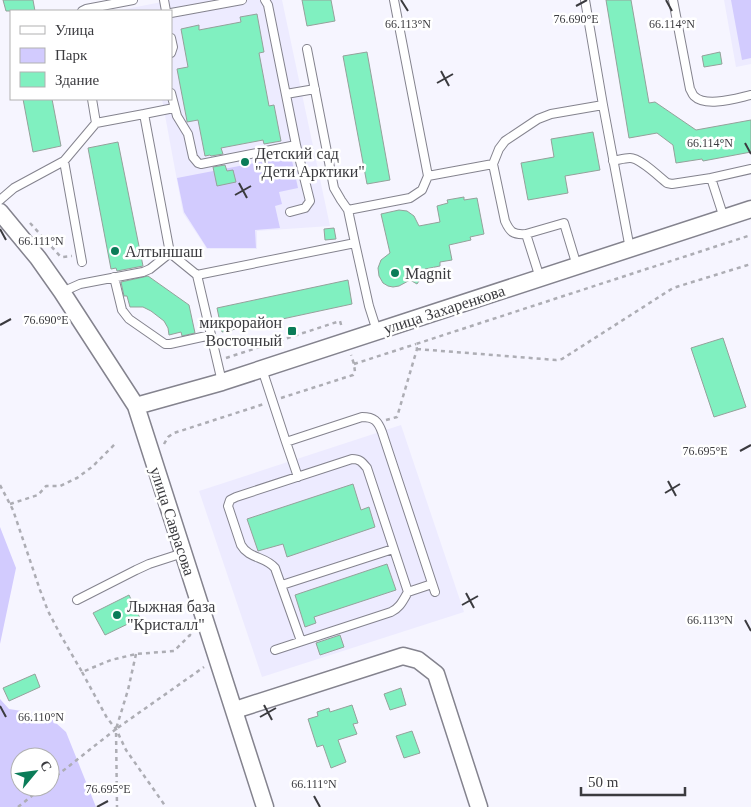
<svg xmlns="http://www.w3.org/2000/svg" width="751" height="807" font-family="'Times New Roman',serif">
<rect width="100%" height="100%" fill="#f6f5ff"/>
<path fill="#edebff" d="M172,0H282L330,226L257,231V249H207L183,213L162,99H171V11H116Z
M724,0H751V64L736,67Z
M401,425L464,612L262,677L199,491Z"/>
<path fill="#d2cbfe" fill-rule="evenodd" d="M731,0H751V58L742,60Z
M291,156L298,188L279,192L282,204L275,206L280,228L255,230L256,248H207L184,212L177,178Z
M0,527L16,568L0,644Z
M0,699L9,709L47,715L66,732L96,807H0ZM20,757H50V787H20Z"/>
<path fill="#80f0c0" stroke="#95a19b" d="M3,0H33L35,11H6Z
M302,0H331L335,21L307,26Z
M606,0H631L649,103L655,102L696,130L751,120V152L703,161L702,159L676,163L673,145L657,133L629,138Z
M257,14L264,52L259,53L269,106L274,105L281,141L264,144L263,140L221,148L223,154L211,156L210,155L205,156L198,120L187,122V121L177,69L188,67L181,29L199,25V30L241,22L240,17Z
M367,52L390,180L367,184L343,56Z
M720,52L722,64L704,67L702,56Z
M23,99H52L61,146L33,152Z
M593,132L600,170L565,176L568,193L528,200L521,163L554,157L551,139Z
M118,142L143,266L117,271L116,268L111,269L88,148Z
M225,165L227,171L233,170L236,182L217,186L213,167Z
M464,197V200L477,198L484,234L470,237L471,240L449,245L452,260L440,262V266L425,269L421,278L417,284L410,280L399,286L393,287L388,286L383,283L379,276L378,268L381,260L390,253L381,214L399,210L407,211L414,216L419,226L440,222L437,206L448,203L447,200Z
M334,228L336,239L325,240L324,229Z
M148,276L189,305L195,333L182,336L181,332L169,335L168,328L164,321L151,311L143,307H130L127,296H124L121,282Z
M348,280L352,304L222,332L217,308Z
M723,338L746,407L714,417L691,348Z
M353,484L361,510L369,507L375,527L287,557L283,544L258,551L247,519Z
M387,564L396,590L314,617L316,623L305,627L295,595Z
M129,595L140,618L105,635L93,613Z
M340,635L344,647L320,655L316,643Z
M35,674L40,687L9,701L3,688Z
M401,688L406,705L390,710L384,694Z
M352,705L358,723L353,724L357,734L338,740L346,762L331,768L323,745L317,747L308,719L318,716L317,712L329,708L330,712Z
M412,731L420,753L404,758L396,736Z"/>
<g fill="none" stroke-linecap="round" stroke-linejoin="round">
<g stroke="#84838e" stroke-width="10">
<path id="service" d="M164,0L166,11
M585,0L603,105L630,249
M673,0L690,89C692,92 692,94 694,96C706,108 737,98 751,95
M82,11L86,9L133,0
M171,13L242,0
M171,38L173,47L171,53
M307,49L334,188L341,200L348,210
M171,93L177,116L188,134L193,157L198,163L201,164L296,145L268,5L265,0
M286,94L315,89
M144,114L174,108
M96,123L144,114L170,253L197,275L355,243L369,306L377,331
M64,161L82,262
M613,161C619,160 624,158 630,158C640,158 658,176 667,183L672,184L711,178L724,218
M493,164L499,149L505,141L538,119L551,114L603,105
M428,176L493,164L505,221C510,232 513,235 526,234L540,278
M711,178L751,169
M0,200L14,188L64,161L96,123L92,99
M290,212L305,208L310,201L296,145
M526,234L564,223L577,266
M355,243L348,210L410,198L422,190L428,176L394,0
M197,275L222,382
M114,277L122,310L129,319L165,344H170L211,335
M62,292L80,284L143,272L150,269L170,253
M262,369L286,442L362,417C374,417 378,421 382,432L435,592
M286,442L298,477
M282,585L393,549
M77,600L136,570L149,564L183,553
M301,641L275,568C265,556 249,559 241,545L228,506L230,500L236,497L352,459C360,459 362,462 367,468L408,592
M275,650L391,612C400,608 403,600 408,592L432,584"/>
</g>
<g stroke="#84838e" stroke-width="19">
<path id="minor" d="M0,212L38,258L62,292L136,406L265,807
M136,406L222,382L751,209
M235,710L403,656L418,660L436,674L479,807"/>
</g>
<path stroke="#adadb4" stroke-width="2.5" stroke-dasharray="4 4" stroke-linecap="butt" d="M30,223L60,256L63,257L72,256
M417,349L556,360L562,359L673,288L751,264
M226,358L340,321L342,328
M354,364L416,344
M281,398L353,375L355,372L354,364L351,355
M386,420L397,417L417,349L416,344L751,235
M164,444L168,437L174,433L264,404
M0,485L13,510L40,590L48,611L60,634L82,672L111,660L136,654L174,651L190,635L195,636
M10,504L38,495L46,486H60L77,478L92,467L116,443
M136,654L128,690L116,729L204,667
M82,672L107,718L116,729L126,750L166,807
M50,781L116,729L117,807
M18,807L43,787"/>
<use href="#service" stroke="#fff" stroke-width="8"/>
<use href="#minor" stroke="#fff" stroke-width="16"/>
</g>
<path fill="none" stroke="#3b3b3f" stroke-width="2" d="M401,0L408,11M666,0L672,11M576,6L587,0M441,71L449,86M437,83L453,74M745,143L751,154M239,183L247,198M235,195L251,186M0,229L6,240M0,325L11,319M740,451L751,445M668,481L676,496M665,493L680,484M466,593L474,608M462,605L478,596M745,620L751,631M264,705L272,720M0,706L6,717M260,717L276,708M314,796L320,807M97,807L108,801"/>
<g fill="#0a7c58" stroke="#fff" stroke-width="2">
<circle cx="245" cy="162" r="5"/>
<circle cx="115" cy="251" r="5"/>
<circle cx="395" cy="273" r="5"/>
<rect x="287" y="326" width="10" height="10" rx="2.5"/>
<circle cx="117" cy="615" r="5"/>
</g>
<g text-anchor="middle" stroke-width="5" stroke-linejoin="round" paint-order="stroke">
<g font-size="16" fill="#3b3b3f" stroke="#fff" text-anchor="start">
<text x="255" y="159">Детский сад<tspan x="255" dy="18">"Дети Арктики"</tspan></text>
<text x="125" y="257">Алтыншаш</text>
<text x="405" y="279">Magnit</text>
<text x="282" y="328" text-anchor="end">микрорайон<tspan x="282" dy="18">Восточный</tspan></text>
<text x="127" y="612">Лыжная база<tspan x="127" dy="18">"Кристалл"</tspan></text>
</g>
<g font-size="16" fill="#3b3b3f" stroke="#fff">
<text transform="translate(444 309) rotate(-18)" y="6">улица Захаренкова</text>
<text transform="translate(173 521) rotate(72)" y="6">улица Саврасова</text>
</g>
</g>
<g font-size="12" text-anchor="middle" fill="#3b3b3f" stroke="#fff" stroke-width="5" stroke-linejoin="round" paint-order="stroke">
<text x="576" y="23">76.690°E</text>
<text x="672" y="28">66.114°N</text>
<text x="408" y="28">66.113°N</text>
<text x="710" y="147">66.114°N</text>
<text x="41" y="245">66.111°N</text>
<text x="46" y="324">76.690°E</text>
<text x="705" y="455">76.695°E</text>
<text x="710" y="624">66.113°N</text>
<text x="41" y="721">66.110°N</text>
<text x="314" y="788">66.111°N</text>
<text x="108" y="793">76.695°E</text>
</g>
<rect x="10" y="10" width="162" height="90" fill="#ffffff" stroke="#b1b1b2"/>
<rect x="20" y="26" width="25" height="8" fill="#ffffff" stroke="#b1b1b2"/>
<text x="55" y="35" font-size="15" fill="#3b3b3f">Улица</text>
<rect x="20" y="48" width="25" height="15" fill="#d2cbfe" stroke="#b1b1b2"/>
<text x="55" y="60" font-size="15" fill="#3b3b3f">Парк</text>
<rect x="20" y="72" width="25" height="15" fill="#80f0c0" stroke="#b1b1b2"/>
<text x="55" y="85" font-size="15" fill="#3b3b3f">Здание</text>
<g transform="translate(35 772) rotate(61)"><circle r="24" fill="#ffffff" stroke="#b1b1b2"/>
<path d="M0-4L9 19L0 12L-9 19Z" fill="#0a7c58"/>
<text y="-8" font-size="14" font-weight="bold" text-anchor="middle" fill="#3b3b3f">С</text>
</g>
<path d="M581 787v8h104v-8" fill="none" stroke="#3b3b3f" stroke-width="2.5"/>
<text x="588" y="787" font-size="15" fill="#3b3b3f" stroke="#ffffff" stroke-width="4" paint-order="stroke">50 m</text>
</svg>
